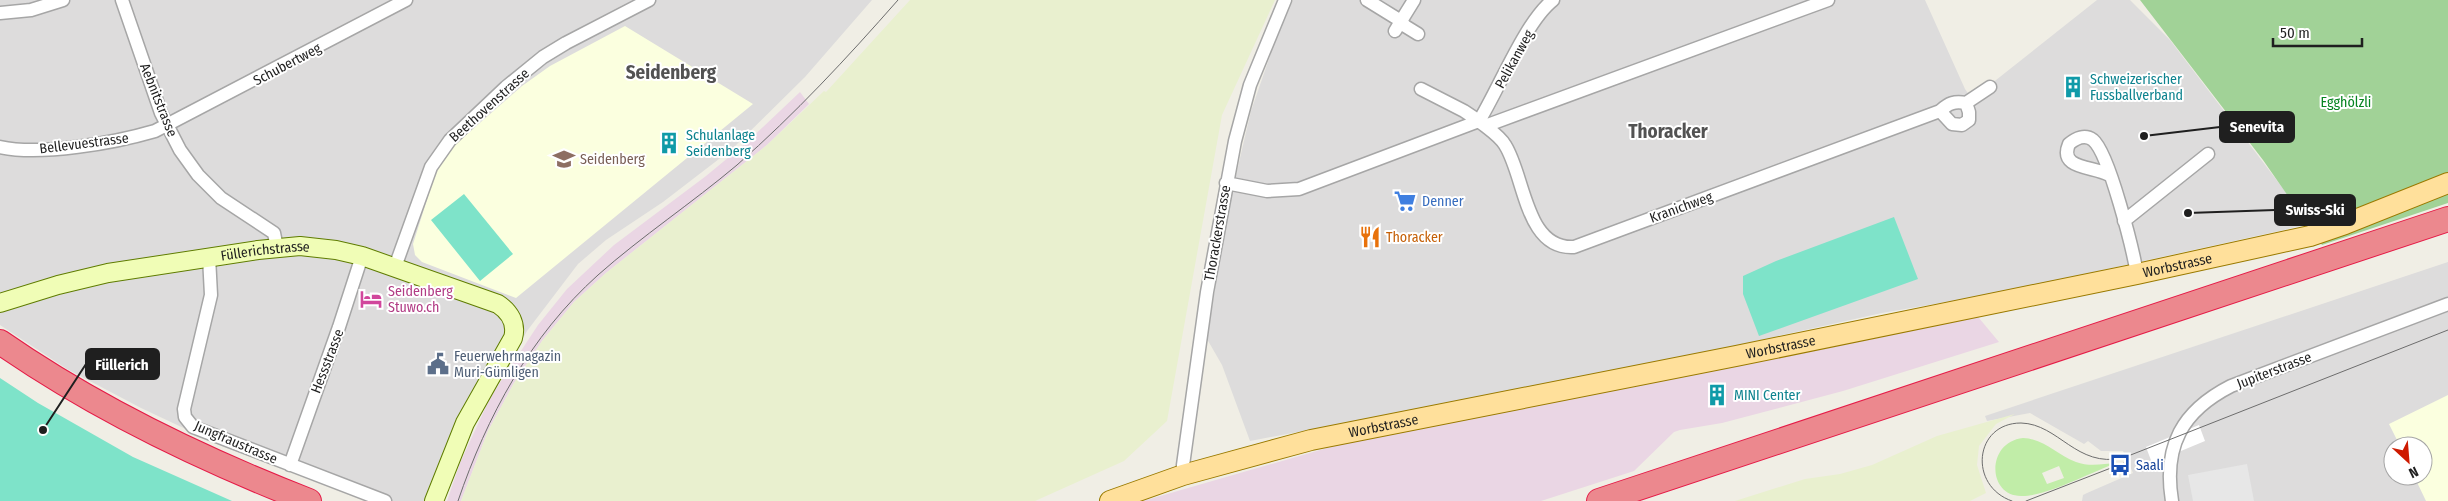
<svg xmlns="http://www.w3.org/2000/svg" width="2448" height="501" font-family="'Fira Sans Condensed',sans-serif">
<rect width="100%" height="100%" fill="#f0eee5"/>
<path fill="#dddcdc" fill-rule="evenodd" d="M0,0H872L805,77L732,149L663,202L606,240L578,264L527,331L499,379L464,444L442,501H371L224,447L141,408L67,369L0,325Z
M1293,0H1925L1965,89L1972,99L2097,0H2130L2170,40L2310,224L2004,292L1882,313L1607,374L1250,441L1222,365L1207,339L1226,218L1251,111L1278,33Z
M2448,262V501H2082L2083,495L2087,493L2133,473L2123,451H2101L2088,441L2084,444L2030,413L1987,421L1985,416ZM2393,446H2423V476H2393Z"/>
<path fill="#ead6e4" d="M800,92L809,104L767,145L606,273L574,302L542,341L514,383L488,431L461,501H447L460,463L490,398L538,325L567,289L614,245L706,176L746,143Z
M1974,312L1999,342L1843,391L1722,423L1680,430L1674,432L1634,471L1541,501H1143L1341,444Z"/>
<path fill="#fbffdf" d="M625,26L753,104L516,298L422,262L415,255L413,244L437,168L449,150L522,86L550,66Z
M2448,395V501H2426L2414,476H2423V446H2400L2389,424Z"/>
<path fill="#e9f0cf" d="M910,0H1275L1222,115L1167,421L1124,461L1035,501H461L488,431L514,383L542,341L574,302L606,273L767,145L824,91L826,92Z
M2015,414L1996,424L1979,446L1977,465L1986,493L1970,501H1735L1805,479L1840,474L1872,465L1937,436Z"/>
<path fill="#c1eda8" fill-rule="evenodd" d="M2023,438C2045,439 2057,455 2076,462C2089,467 2103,464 2116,463C2092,472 2045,497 2021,496C1987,496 1986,442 2023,438ZM2059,466L2064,478L2047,484L2042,473Z"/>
<path fill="#a1d297" d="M2140,0H2448V203L2322,245L2263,160Z"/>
<path fill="#7ee3c9" d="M464,194L513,254L480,281L431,220Z
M1894,217L1918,279L1759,336L1743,294V276L1776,261Z
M0,378L38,403L133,457L232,501H0Z"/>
<path fill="#e7e7e7" d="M2247,464L2254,501H2193L2188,475Z"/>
<path fill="#fff" d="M2199,425L2205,441L2152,463L2146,447Z"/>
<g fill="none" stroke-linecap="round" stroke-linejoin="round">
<g stroke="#a6a6a6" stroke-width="15">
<path id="street" d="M122,0L161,113L180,150L198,175L221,198L274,233L277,248
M1367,0L1401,21L1414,0
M0,13L31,10L63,0
M1395,31L1401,21L1405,26L1418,34
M1421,89L1464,111L1479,121C1499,89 1525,22 1553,0
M1966,103L1990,87
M1485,126L1828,0
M0,147C41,156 114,143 155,131L406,0
M2109,175C2095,166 2058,170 2069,144C2076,138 2085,134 2093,140C2109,153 2133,250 2137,274
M1226,183L1267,191L1299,189L1479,121C1488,129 1499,135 1505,145C1525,176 1525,250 1574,247L1940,111L1952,124L1962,125L1969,120V112L1966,103C1954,101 1949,103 1940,111
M2124,221L2208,154
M209,257L211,295L184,409L185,417L193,427L385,501
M395,267L431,167L450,140L506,87L543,57L566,43L649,0
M290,465L339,327L362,256
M1183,475V465L1207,292L1235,141L1250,85L1285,0
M2172,501C2163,446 2182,411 2231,386L2448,304"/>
</g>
<g stroke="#5f7c00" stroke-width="20">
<g id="secondary">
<path id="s1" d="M0,303L58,285L108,273L258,250L300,246L336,250L362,256L498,304C510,312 517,324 513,338L465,423L434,501"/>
</g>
</g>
<g stroke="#9a7a00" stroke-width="22">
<g id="primary">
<path id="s2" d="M1110,501L1183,475L1311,440L1736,356L2137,274L2310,236L2345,224L2448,183"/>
</g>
</g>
<g stroke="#e51b47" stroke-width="26">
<path id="highway" d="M0,342C95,408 201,459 309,501
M1599,501L2448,219"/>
</g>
<use href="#street" stroke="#fff" stroke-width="12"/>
<use href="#secondary" stroke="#f0fdb6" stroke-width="18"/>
<use href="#primary" stroke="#ffe09b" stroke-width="20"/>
<use href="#highway" stroke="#ec888e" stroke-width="24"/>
<path stroke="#6d6d6d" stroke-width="1" d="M458,501C487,416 530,336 598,275C642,236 692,203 737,165C795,114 847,58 898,0
M2012,501C1968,486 1974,423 2021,423C2059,424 2076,468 2123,458L2448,330
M2026,501L2129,461"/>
</g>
<defs>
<g id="building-bare" transform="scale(1.725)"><path d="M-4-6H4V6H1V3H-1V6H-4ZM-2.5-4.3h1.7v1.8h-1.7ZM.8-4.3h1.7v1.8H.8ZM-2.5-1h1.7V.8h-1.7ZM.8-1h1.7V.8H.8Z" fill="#0f9aa8" stroke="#fff" stroke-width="2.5" paint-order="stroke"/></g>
<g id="school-bare" transform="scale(1.725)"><path d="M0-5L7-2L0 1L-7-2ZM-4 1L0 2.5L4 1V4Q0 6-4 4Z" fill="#8d6e63" stroke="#fff" stroke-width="2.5" paint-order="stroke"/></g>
<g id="supermarket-bare" transform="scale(1.725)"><path d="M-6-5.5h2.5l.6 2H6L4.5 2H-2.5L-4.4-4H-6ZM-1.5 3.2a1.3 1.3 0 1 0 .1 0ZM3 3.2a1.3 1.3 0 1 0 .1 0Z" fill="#3f7fe0" stroke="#fff" stroke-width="2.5" paint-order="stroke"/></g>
<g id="restaurant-bare" transform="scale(1.725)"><path d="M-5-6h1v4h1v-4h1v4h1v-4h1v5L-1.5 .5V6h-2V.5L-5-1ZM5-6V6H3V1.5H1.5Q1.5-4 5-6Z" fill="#e8710a" stroke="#fff" stroke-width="2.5" paint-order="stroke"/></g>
<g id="hotel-bare" transform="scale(1.725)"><path d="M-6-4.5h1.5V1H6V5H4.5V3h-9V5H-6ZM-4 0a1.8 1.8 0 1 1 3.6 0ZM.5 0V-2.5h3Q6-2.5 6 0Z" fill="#d1479c" stroke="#fff" stroke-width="2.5" paint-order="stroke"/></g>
<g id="civic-bare" transform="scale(1.725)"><path d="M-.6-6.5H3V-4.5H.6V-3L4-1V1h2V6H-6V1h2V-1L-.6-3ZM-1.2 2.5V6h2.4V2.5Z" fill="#5c6f8a" stroke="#fff" stroke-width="2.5" paint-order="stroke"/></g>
<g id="bus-bare" transform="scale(1.725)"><path d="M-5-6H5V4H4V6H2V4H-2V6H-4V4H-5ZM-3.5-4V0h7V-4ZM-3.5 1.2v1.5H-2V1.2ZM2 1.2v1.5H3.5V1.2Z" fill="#1a4fb4" stroke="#fff" stroke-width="2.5" paint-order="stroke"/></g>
</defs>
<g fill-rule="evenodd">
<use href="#building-bare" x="2073" y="87"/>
<use href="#building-bare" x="669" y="143"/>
<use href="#school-bare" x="564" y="159"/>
<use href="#supermarket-bare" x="1405" y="201"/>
<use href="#restaurant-bare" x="1370" y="237"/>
<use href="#hotel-bare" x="371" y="299"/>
<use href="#civic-bare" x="438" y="364"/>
<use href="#building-bare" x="1717" y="395"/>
<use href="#bus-bare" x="2120" y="465"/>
</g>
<g text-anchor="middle" stroke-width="4" stroke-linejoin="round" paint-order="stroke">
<g font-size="14" fill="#1f1f1f" stroke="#fff">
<text transform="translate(1514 59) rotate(-61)" y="5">Pelikanweg</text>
<text transform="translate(287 64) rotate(-28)" y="5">Schubertweg</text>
<text transform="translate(159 100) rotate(68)" y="5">Aebnitstrasse</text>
<text transform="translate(489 105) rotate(-42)" y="5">Beethovenstrasse</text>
<text transform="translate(84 143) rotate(-7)" y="5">Bellevuestrasse</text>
<text transform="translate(1681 207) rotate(-20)" y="5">Kranichweg</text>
<text transform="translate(1217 233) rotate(-80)" y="5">Thorackerstrasse</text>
<text dy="5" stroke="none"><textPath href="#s1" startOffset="271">Füllerichstrasse</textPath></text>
<text dy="5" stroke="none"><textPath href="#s2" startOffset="1094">Worbstrasse</textPath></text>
<text dy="5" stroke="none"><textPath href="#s2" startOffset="689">Worbstrasse</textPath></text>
<text transform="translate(327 361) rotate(-69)" y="5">Hessstrasse</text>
<text transform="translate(2274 370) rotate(-21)" y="5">Jupiterstrasse</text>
<text dy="5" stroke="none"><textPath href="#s2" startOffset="284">Worbstrasse</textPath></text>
<text transform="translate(236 442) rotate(23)" y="5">Jungfraustrasse</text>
</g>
<g font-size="14" fill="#0d838f" stroke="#fff" text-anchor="start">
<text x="2090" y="84">Schweizerischer<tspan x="2090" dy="16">Fussballverband</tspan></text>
<text x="686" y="140">Schulanlage<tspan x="686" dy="16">Seidenberg</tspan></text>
<text x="1734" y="400">MINI Center</text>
</g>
<g font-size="14" fill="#068420" stroke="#fff">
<text x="2346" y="107">Egghölzli</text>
</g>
<g font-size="14" fill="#785e54" stroke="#fff" text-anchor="start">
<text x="580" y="164">Seidenberg</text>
</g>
<g font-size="14" fill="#366cbe" stroke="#fff" text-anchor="start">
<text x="1422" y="206">Denner</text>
</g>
<g font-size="14" fill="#c56008" stroke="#fff" text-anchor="start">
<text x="1386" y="242">Thoracker</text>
</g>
<g font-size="14" fill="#b23c85" stroke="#fff" text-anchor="start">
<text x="388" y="296">Seidenberg<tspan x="388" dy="16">Stuwo.ch</tspan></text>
</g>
<g font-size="14" fill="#4e5e75" stroke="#fff" text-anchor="start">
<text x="454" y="361">Feuerwehrmagazin<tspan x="454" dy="16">Muri-Gümligen</tspan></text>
</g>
<g font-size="14" fill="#164399" stroke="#fff" text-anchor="start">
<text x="2136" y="470">Saali</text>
</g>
<g font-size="19" font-weight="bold" fill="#525252" stroke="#fff">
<text x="671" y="79">Seidenberg</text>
<text x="1668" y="138">Thoracker</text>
</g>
</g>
<path fill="none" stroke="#1f1f1f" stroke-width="2" d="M2144 136L2220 127M2188 213L2275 210M43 430L86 364"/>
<g fill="#1f1f1f" stroke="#fff" stroke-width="2">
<circle cx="2144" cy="136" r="5"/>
<circle cx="2188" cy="213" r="5"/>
<circle cx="43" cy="430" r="5"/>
</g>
<g fill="#1f1f1f" stroke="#1f1f1f" stroke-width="2">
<rect x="2220" y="112" width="74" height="30" rx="5"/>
<rect x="2275" y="195" width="80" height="30" rx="5"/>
<rect x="86" y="349" width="73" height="30" rx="5"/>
</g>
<g font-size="15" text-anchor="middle" font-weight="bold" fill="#fff">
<text x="2257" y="132">Senevita</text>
<text x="2315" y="215">Swiss-Ski</text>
<text x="122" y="370">Füllerich</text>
</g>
<g transform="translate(2408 461) rotate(154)"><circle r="24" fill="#ffffff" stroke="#a5a5a5"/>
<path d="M0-4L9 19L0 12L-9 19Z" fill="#ce1a00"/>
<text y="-8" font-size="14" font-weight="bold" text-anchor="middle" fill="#1f1f1f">N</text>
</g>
<path d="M2273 38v8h89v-8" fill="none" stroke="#1f1f1f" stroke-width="2.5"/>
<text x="2280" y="38" font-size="15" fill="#1f1f1f" stroke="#ffffff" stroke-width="4" paint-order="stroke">50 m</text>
</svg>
